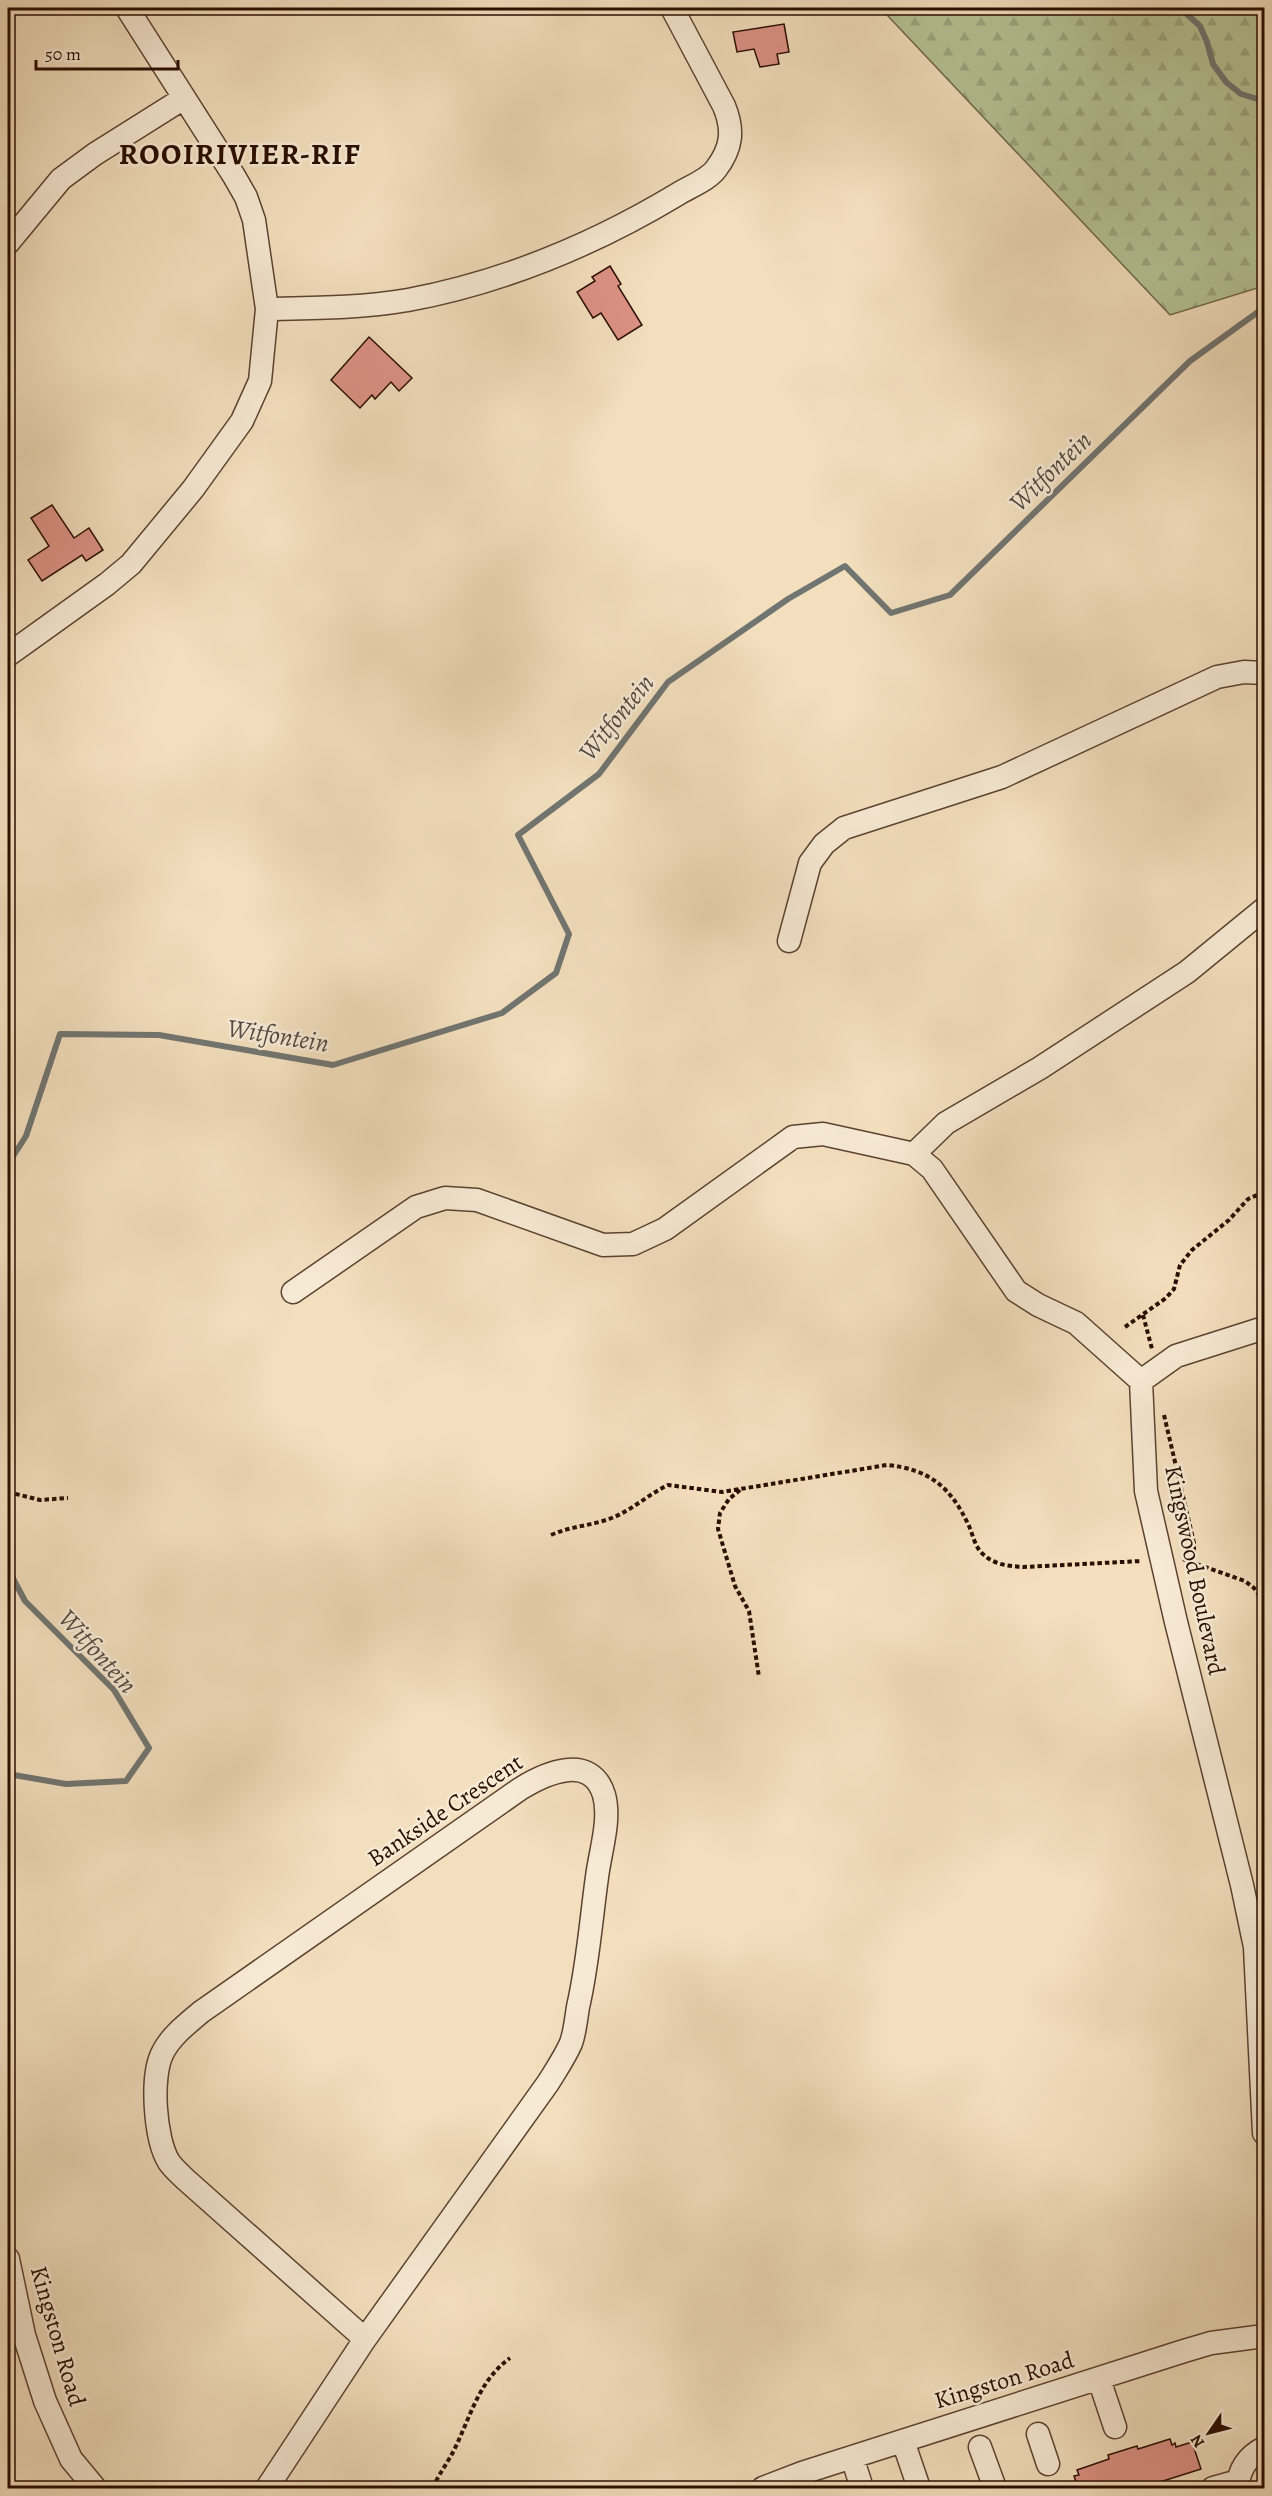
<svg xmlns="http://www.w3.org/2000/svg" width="1272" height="2496" font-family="Alegreya,serif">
<defs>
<pattern id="forest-firs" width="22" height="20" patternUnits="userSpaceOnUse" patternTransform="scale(1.5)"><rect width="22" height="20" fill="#b5c396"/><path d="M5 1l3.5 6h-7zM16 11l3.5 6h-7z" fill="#9ca680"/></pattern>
</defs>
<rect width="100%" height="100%" fill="#f3dfbe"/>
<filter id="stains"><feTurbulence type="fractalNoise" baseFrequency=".00333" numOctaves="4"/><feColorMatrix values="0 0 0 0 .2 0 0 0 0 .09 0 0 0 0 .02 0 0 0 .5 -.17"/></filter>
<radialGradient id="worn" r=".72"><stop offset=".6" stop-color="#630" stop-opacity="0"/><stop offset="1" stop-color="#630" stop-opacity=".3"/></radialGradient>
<path fill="url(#forest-firs)" stroke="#70684b" stroke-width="1.5" d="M883,8H1264V286L1170,315L888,16Z"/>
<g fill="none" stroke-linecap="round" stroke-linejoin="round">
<path stroke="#717571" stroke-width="6" d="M1180,8L1200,26L1207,42L1213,64L1226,82L1241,94L1264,101
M8,1164L26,1136L60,1034L159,1035L333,1065L502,1013L556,973L569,934L518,835L599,774L668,682L788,599L845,566L891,613L950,595L1190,361L1258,312L1264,314
M8,1569L25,1601L114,1690L149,1748L126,1781L66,1784L8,1774"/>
</g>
<path fill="#dd9286" stroke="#2a0e00" stroke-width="1.5" d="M784,24L789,52L777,54L779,64L760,67L754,49L737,52L733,32Z
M610,266L621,284L618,286L642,325L618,340L601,313L593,318L577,292L595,281L592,277Z
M369,337L412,378L399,391L391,382L375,399L372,395L360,408L331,380Z
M52,505L74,538L89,528L103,550L86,561L82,555L42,581L28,560L49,546L31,518Z
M1170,2439L1172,2445L1175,2443L1176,2447L1192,2442L1201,2469L1141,2488H1078L1074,2476L1079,2475L1077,2470L1109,2459L1108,2455L1137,2446L1138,2449Z"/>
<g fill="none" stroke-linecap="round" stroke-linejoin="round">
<g stroke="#5c4230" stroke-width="25">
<path id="minor" d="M8,243L61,179L95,154L184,98
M267,309C315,308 361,308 408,300C504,282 595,244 678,194C689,187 708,180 716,169C732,148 734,130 724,106L672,8
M8,655L107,584L131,564L193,489L242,421L260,381L267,309L254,220L246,197L234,176L127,8
M789,941L810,863L824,844L844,828L1002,777L1217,677L1244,672L1264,673
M914,1154L946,1123L1040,1068L1187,972L1264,909
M293,1292L416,1207L445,1198L477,1200L603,1245L633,1244L665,1229L793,1137L823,1134L914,1154L932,1169L1016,1291L1038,1305L1076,1323L1141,1381L1146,1491L1176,1622L1242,1885L1255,1947L1264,2133
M1141,1381L1176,1356L1264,1328
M8,2259L24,2335L45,2401L71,2459L95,2488
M1099,2379L1115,2427
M1038,2434L1048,2464
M903,2441L919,2488
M980,2447L995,2488
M852,2457L862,2488
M267,2488L365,2339L548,2083C556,2070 565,2057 571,2043C575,2032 576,2019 578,2007C588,1964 591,1920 597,1877C600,1852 611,1820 604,1795C591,1752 544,1774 520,1789L201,2012C187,2024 171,2036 163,2052C150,2076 155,2140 169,2162C173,2168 180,2174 185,2179L365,2339
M763,2488L802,2473L1184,2351L1211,2343L1264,2336
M1213,2488L1238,2481
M1238,2488C1238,2470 1248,2456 1264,2448"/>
</g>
<path stroke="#2a0e00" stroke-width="4" stroke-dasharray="4.5 3" stroke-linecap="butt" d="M1143,1315L1152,1349
M1125,1327L1166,1298L1174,1289L1180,1265L1192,1250L1229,1220L1248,1199L1264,1192
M1164,1415L1194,1543V1562
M740,1490L729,1499L720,1513L718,1529L735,1586L749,1611L759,1677
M8,1492L40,1500L68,1498
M551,1535C569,1527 587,1526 606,1520C629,1513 647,1495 668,1485L722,1492L887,1465C929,1469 951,1487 969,1526C973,1535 975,1548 984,1555C995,1565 1009,1566 1023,1567L1142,1561
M1183,1559L1245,1581L1254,1588L1264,1602
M433,2488C438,2475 447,2464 453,2452C470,2419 478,2381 510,2358"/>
<use href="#minor" stroke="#f7ead5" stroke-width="22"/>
</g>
<g text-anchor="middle" stroke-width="5" stroke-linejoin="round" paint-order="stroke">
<g font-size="24" fill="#2a0e00" stroke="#f7ead5">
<text transform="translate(1195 1570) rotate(78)" y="8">Kingswood Boulevard</text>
<text transform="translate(445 1810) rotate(-34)" y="8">Bankside Crescent</text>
<text transform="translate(58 2336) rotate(74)" y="8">Kingston Road</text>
<text transform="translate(1004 2380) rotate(-17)" y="8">Kingston Road</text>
</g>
<g font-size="26" font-style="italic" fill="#534a42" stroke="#f7ead5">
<text transform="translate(1050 471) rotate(-44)" y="9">Witfontein</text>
<text transform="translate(616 717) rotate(-51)" y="9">Witfontein</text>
<text transform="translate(278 1035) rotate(9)" y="9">Witfontein</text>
<text transform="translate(98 1651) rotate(48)" y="9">Witfontein</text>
</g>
<g font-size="30" font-weight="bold" letter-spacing="1.5" fill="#2a0e00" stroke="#f7ead5">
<text x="240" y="164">ROOIRIVIER-RIF</text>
</g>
</g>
<rect width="1272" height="2496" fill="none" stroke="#f3dfbe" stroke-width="30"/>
<rect x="9" y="9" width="1254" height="2478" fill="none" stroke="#2a0e00" stroke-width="3"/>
<rect x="15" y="15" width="1242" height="2466" fill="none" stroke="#2a0e00" stroke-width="1.5"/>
<g transform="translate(1209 2433) rotate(235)" stroke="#f7ead5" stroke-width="4.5" paint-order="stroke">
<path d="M0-4.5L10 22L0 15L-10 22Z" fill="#2a0e00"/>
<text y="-9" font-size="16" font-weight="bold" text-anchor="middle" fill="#2a0e00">N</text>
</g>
<path d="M36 60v9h142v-9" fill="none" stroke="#2a0e00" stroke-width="3"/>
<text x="45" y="60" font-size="18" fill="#2a0e00" stroke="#f7ead5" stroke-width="4.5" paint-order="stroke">50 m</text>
<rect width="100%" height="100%" filter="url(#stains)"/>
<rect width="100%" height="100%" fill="url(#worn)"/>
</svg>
